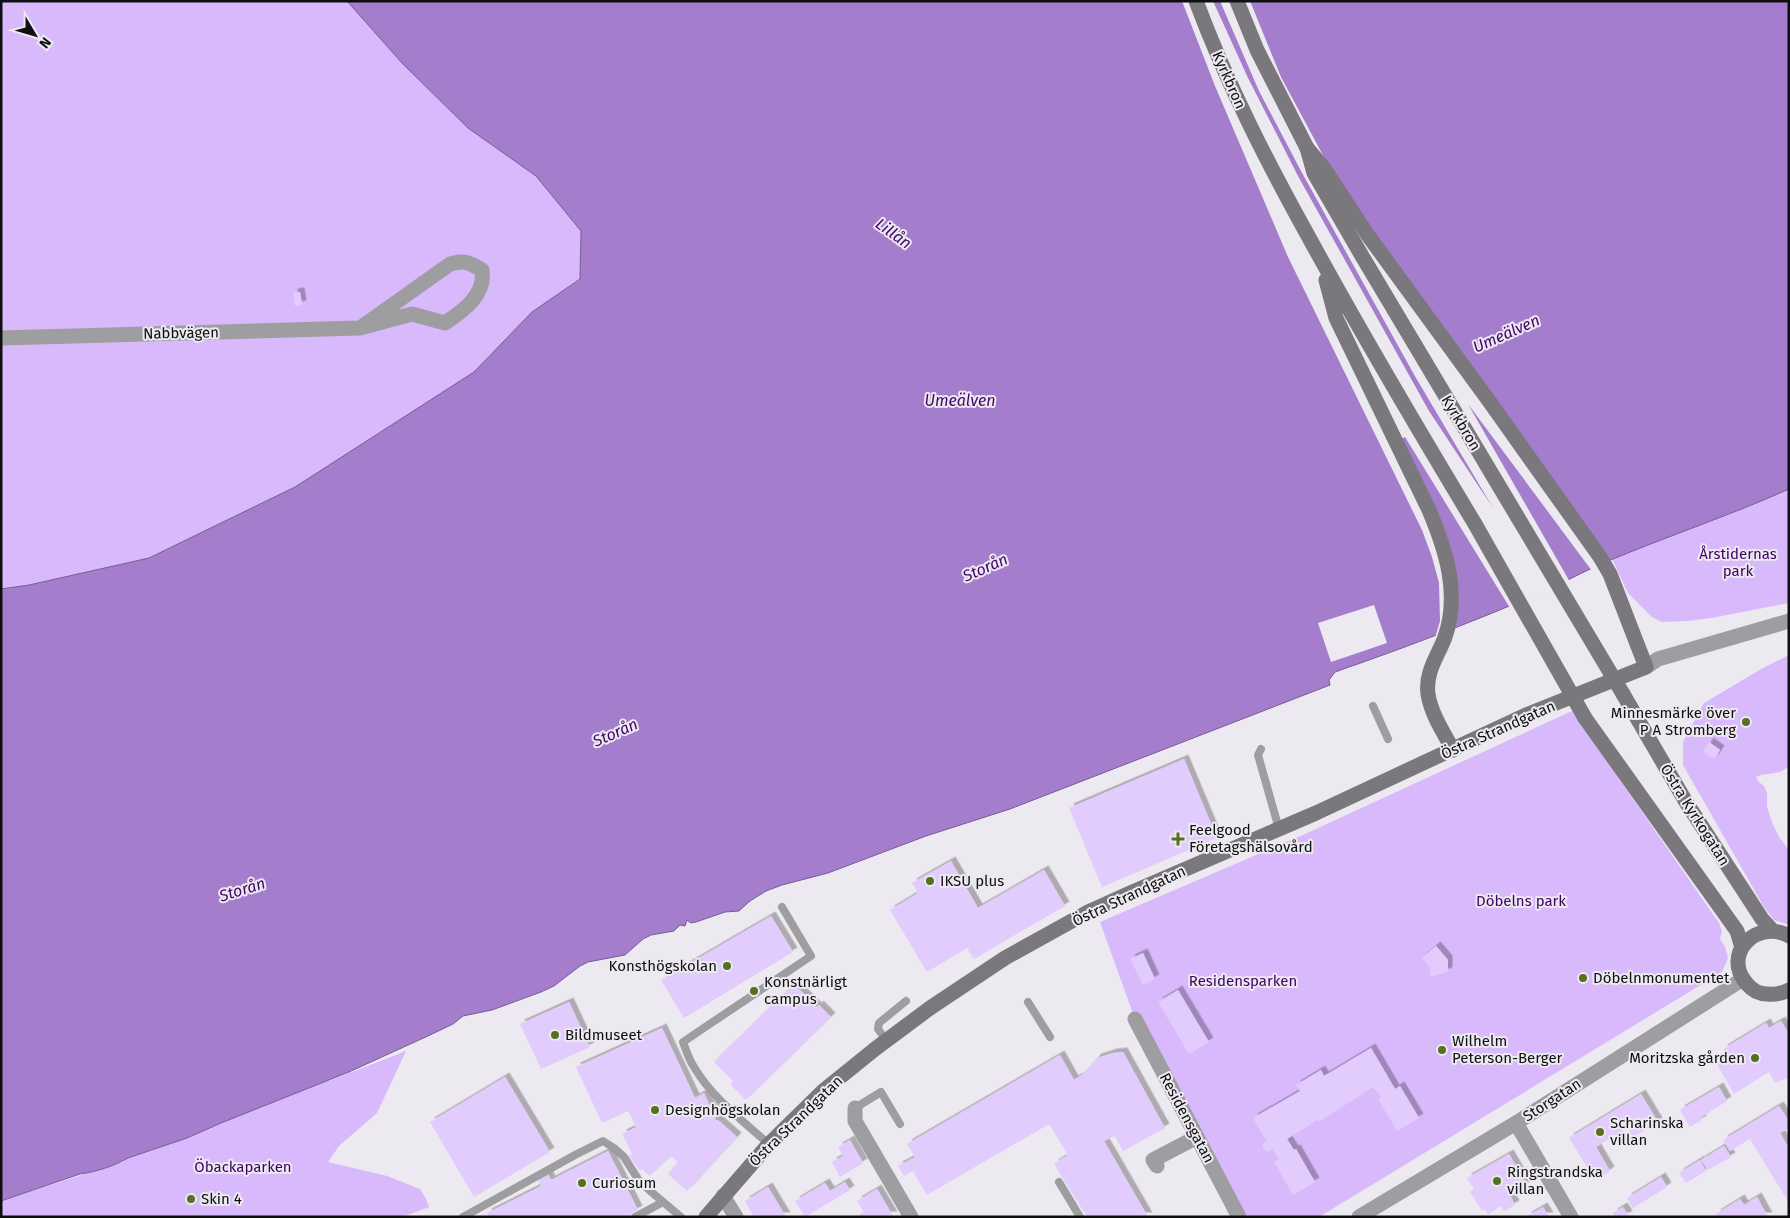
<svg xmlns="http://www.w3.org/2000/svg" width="1790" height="1218" font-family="'Fira Sans',sans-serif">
<defs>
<filter id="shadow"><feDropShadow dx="4.5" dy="-4.5" stdDeviation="0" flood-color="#0004"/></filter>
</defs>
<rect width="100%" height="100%" fill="#ece9f0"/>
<path fill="#d8b9fb" d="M1,1H347L402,63L468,128L536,176L581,231L580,279L532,312L474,372L295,487L149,558L29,585L1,589Z
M1789,489V603L1711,618L1688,621L1662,622L1652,617L1628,593L1612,559L1747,507Z
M1789,655V765C1780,777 1768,771 1756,777L1759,782L1764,786L1767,794V807L1772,822L1779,837L1789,850V925L1774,920L1764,907L1683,765V742L1704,703L1763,668Z
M1572,711L1719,923L1722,931L1720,939L1725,947L1728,958L1722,972L1319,1217H1239L1135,1019L1100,922L1305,834Z
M406,1051L377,1113L339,1146L328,1162L387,1176L420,1189L425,1197L429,1207L402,1217H1V1201L122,1162L128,1158L153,1150L328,1080L329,1081Z"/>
<path fill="#a47dcd" stroke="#775c94" d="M347,1H1789V489C1731,515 1671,535 1613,559C1590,568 1569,580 1547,590C1478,620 1407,647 1335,672L1329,680L1330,685L1010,809L926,836L828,873L782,885L766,891L750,901L739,911L725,912L696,922L691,923L687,920L685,926L680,925L674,931L651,935L643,939L625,955L588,962L580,966L554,986L541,992L492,1010L463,1016L453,1024L430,1035L349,1072L221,1123L187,1138L128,1158C114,1166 96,1172 80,1174L1,1201V589L29,585L149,558L295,487L474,372L532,312L580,279L581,231L536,176L468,128L402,63Z"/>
<path fill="#ece9f0" d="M1182,1H1213L1248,78L1298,176L1429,411L1493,508L1416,378L1301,171L1259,91L1220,1H1250L1281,77L1340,187L1611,562L1592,571L1468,404L1570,582L1510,608L1405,437L1399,440L1441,535L1454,631L1435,638L1440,621L1439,583L1432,557L1422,530L1288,257L1215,86Z
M1374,605L1387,643L1331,662L1318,623Z"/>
<path fill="#e2cbfd" filter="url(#shadow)" d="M300,292L302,305L295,306L293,293Z
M1709,742L1720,750L1714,759L1703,752Z
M1184,759L1217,838L1102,887L1069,808Z
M951,861L978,908L1044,870L1065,906L974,959L967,948L927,972L890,910L918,893L912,883Z
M771,916L793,952L684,1018L661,980Z
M1436,946L1448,960V972L1430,977V971L1428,965L1422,958Z
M1143,953L1155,979L1143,985L1130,959Z
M794,984L817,1007L819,1005L831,1017L746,1100L730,1084L733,1081L714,1062Z
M1178,990L1209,1042L1189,1054L1158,1002Z
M569,1002L590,1047L541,1069L520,1024Z
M1781,1021L1789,1034V1077L1775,1083L1769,1072L1734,1094L1715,1061L1727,1054L1723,1049L1766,1023L1769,1028Z
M662,1028L695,1098L704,1093L709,1104L717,1113L715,1120H718L737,1137L687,1191L668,1174L678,1162L671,1156L650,1176L642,1169L640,1171L629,1156L632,1153L622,1134L636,1127L628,1111L602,1123L576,1067Z
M1371,1048L1395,1089L1400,1086L1419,1118L1397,1131L1378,1099L1381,1097L1373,1087L1319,1122L1318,1120L1287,1139L1294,1150L1296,1149L1315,1182L1293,1195L1274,1162L1279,1159L1272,1149L1268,1152L1263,1149V1143L1267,1142L1253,1118L1300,1091L1296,1085L1321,1070L1324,1076Z
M1123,1052L1165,1128L1123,1151L1115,1136L1104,1141L1148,1217H1087L1054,1164L1068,1155L1049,1124L927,1195L913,1171L904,1176L898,1166L915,1157L907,1144L1060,1055L1074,1080L1082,1075L1097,1058L1113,1053Z
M505,1077L550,1152L474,1197L430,1122Z
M1719,1087L1727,1101L1701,1117L1702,1120L1690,1127L1680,1110Z
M1641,1094L1658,1122L1633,1137L1628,1128L1596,1147L1610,1171L1601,1177L1598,1171L1592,1175L1569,1138Z
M1779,1106L1789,1121V1128L1780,1133L1789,1148V1203L1750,1139L1730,1151L1723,1140Z
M850,1140L863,1163L840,1177L832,1162L843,1156L838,1147Z
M1724,1146L1731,1157L1708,1170L1701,1160Z
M608,1151L638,1210L625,1217H489L487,1213L541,1186L538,1179L548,1174L551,1180Z
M1509,1154L1527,1185L1510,1195L1515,1205L1504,1211L1501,1206L1488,1214L1485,1209L1482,1211L1470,1192L1474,1189L1467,1178Z
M1700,1160L1706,1171L1686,1183L1679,1173Z
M1661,1177L1667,1187L1633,1208L1627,1198Z
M845,1182L850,1190L805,1217L795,1201L825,1183L830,1191Z
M768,1187L786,1217H754L745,1201Z
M877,1189L893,1216L861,1217L859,1215L864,1212L857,1201Z
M1757,1197L1768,1217H1718L1716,1214L1740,1199L1744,1205Z
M1543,1207L1549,1217H1526Z
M1623,1207L1628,1215L1625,1217H1615L1613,1213Z"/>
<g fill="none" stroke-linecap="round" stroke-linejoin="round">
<path stroke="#9e9da0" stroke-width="8" d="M1373,706L1388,739
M1261,749L1258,755L1279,829
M1028,1002L1050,1037
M886,1040L878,1029L879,1023L906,1001
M855,1108L881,1092L900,1124
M763,1139C738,1117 711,1096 694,1067C689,1060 686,1050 683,1042L811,956L782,907
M1059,1182L1080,1217
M463,1217L575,1155L603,1141L614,1148L624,1157L638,1179L649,1190L681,1217
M635,1217L663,1202"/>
<path stroke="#9e9da0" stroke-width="15" d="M1,338L360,328L412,314L445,323C463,311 486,295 482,270C468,262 465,260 450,264L360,328
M1646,667L1658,659L1789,621
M1135,1019L1239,1217
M855,1108V1121L911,1217
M1516,1123L1571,1217
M1157,1166L1153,1160L1197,1137
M723,1196L736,1217
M1359,1217L1516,1123L1743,979"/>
<path stroke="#7a787c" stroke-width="15" d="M1196,1C1228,86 1268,164 1312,243C1364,338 1419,431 1475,524
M1326,280L1336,318L1429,510C1446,550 1460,594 1445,637C1438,656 1425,672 1428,694C1431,714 1444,733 1453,750
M1623,694L1686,802L1762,919L1773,931
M1585,718L1737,931L1742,948
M1789,936C1756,918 1721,955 1747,984C1752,990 1758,994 1767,994C1775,995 1781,994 1789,990
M706,1217L769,1144L823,1091L875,1049L930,1008L1005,958L1088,912L1130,893L1316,813L1526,715L1646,667L1610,574L1600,557L1489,401L1367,234L1324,168L1307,148"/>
<path stroke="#7a787c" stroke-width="15" d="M1237,1L1257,50L1307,148L1314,173L1362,256L1623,694
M1475,524L1585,718"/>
</g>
<g fill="#567022" stroke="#ece9f0" stroke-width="2">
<circle cx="1746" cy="722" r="5"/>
<path d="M1175.5 831.5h5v5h5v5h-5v5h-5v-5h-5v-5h5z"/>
<circle cx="930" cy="881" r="5"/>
<circle cx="727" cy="966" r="5"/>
<circle cx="1583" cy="978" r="5"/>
<circle cx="754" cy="991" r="5"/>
<circle cx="555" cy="1035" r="5"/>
<circle cx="1442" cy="1050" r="5"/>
<circle cx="1755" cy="1058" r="5"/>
<circle cx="655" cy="1110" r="5"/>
<circle cx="1600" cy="1132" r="5"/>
<circle cx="1497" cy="1181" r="5"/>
<circle cx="582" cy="1183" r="5"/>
<circle cx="191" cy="1199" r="5"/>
</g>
<g text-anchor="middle" stroke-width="4" stroke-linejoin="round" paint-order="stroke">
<g font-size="15" fill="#0f0e10" stroke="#ece9f0">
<text transform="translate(1229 80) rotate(66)" y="5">Kyrkbron</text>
<text transform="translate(181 333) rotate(-1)" y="5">Nabbvägen</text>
<text transform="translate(1461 423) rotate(59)" y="5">Kyrkbron</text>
<text transform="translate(1498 730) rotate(-24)" y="5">Östra Strandgatan</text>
<text transform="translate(1695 815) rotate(58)" y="5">Östra Kyrkogatan</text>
<text transform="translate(1129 896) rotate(-25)" y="5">Östra Strandgatan</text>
<text transform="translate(1552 1100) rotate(-33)" y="5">Storgatan</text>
<text transform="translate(1187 1118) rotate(62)" y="5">Residensgatan</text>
<text transform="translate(796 1121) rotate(-44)" y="5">Östra Strandgatan</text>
</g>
<g font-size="15" fill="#400167" stroke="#ece9f0">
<text x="1738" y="559">Årstidernas<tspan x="1738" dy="17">park</tspan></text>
<text x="1521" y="906">Döbelns park</text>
<text x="1243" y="986">Residensparken</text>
<text x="243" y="1172">Öbackaparken</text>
</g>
<g font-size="15" fill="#0f0e10" stroke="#ece9f0" text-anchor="start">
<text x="1736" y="718" text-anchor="end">Minnesmärke över<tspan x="1736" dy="17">P A Stromberg</tspan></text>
<text x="1189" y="835">Feelgood<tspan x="1189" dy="17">Företagshälsovård</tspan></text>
<text x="940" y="886">IKSU plus</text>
<text x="717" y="971" text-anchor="end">Konsthögskolan</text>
<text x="1593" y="983">Döbelnmonumentet</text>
<text x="764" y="987">Konstnärligt<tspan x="764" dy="17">campus</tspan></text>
<text x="565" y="1040">Bildmuseet</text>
<text x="1452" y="1046">Wilhelm<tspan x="1452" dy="17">Peterson-Berger</tspan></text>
<text x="1745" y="1063" text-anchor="end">Moritzska gården</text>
<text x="665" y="1115">Designhögskolan</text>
<text x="1610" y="1128">Scharinska<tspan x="1610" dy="17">villan</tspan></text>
<text x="1507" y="1177">Ringstrandska<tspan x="1507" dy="17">villan</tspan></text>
<text x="592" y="1188">Curiosum</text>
<text x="201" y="1204">Skin 4</text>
</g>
<g font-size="16" font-style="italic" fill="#420469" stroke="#ece9f0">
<text transform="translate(894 233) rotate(36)" y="6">Lillån</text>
<text transform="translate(1506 333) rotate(-24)" y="6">Umeälven</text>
<text x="960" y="406">Umeälven</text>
<text transform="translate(985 567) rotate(-24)" y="6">Storån</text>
<text transform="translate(615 732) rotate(-24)" y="6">Storån</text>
<text transform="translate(242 889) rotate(-17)" y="6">Storån</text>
</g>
</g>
<rect width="1790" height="1218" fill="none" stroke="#0f0e10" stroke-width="5"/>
<g transform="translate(35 35) rotate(128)" stroke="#ece9f0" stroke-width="4" paint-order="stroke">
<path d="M0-4L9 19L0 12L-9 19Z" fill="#0f0e10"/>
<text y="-8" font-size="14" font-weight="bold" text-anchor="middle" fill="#0f0e10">N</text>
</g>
</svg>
